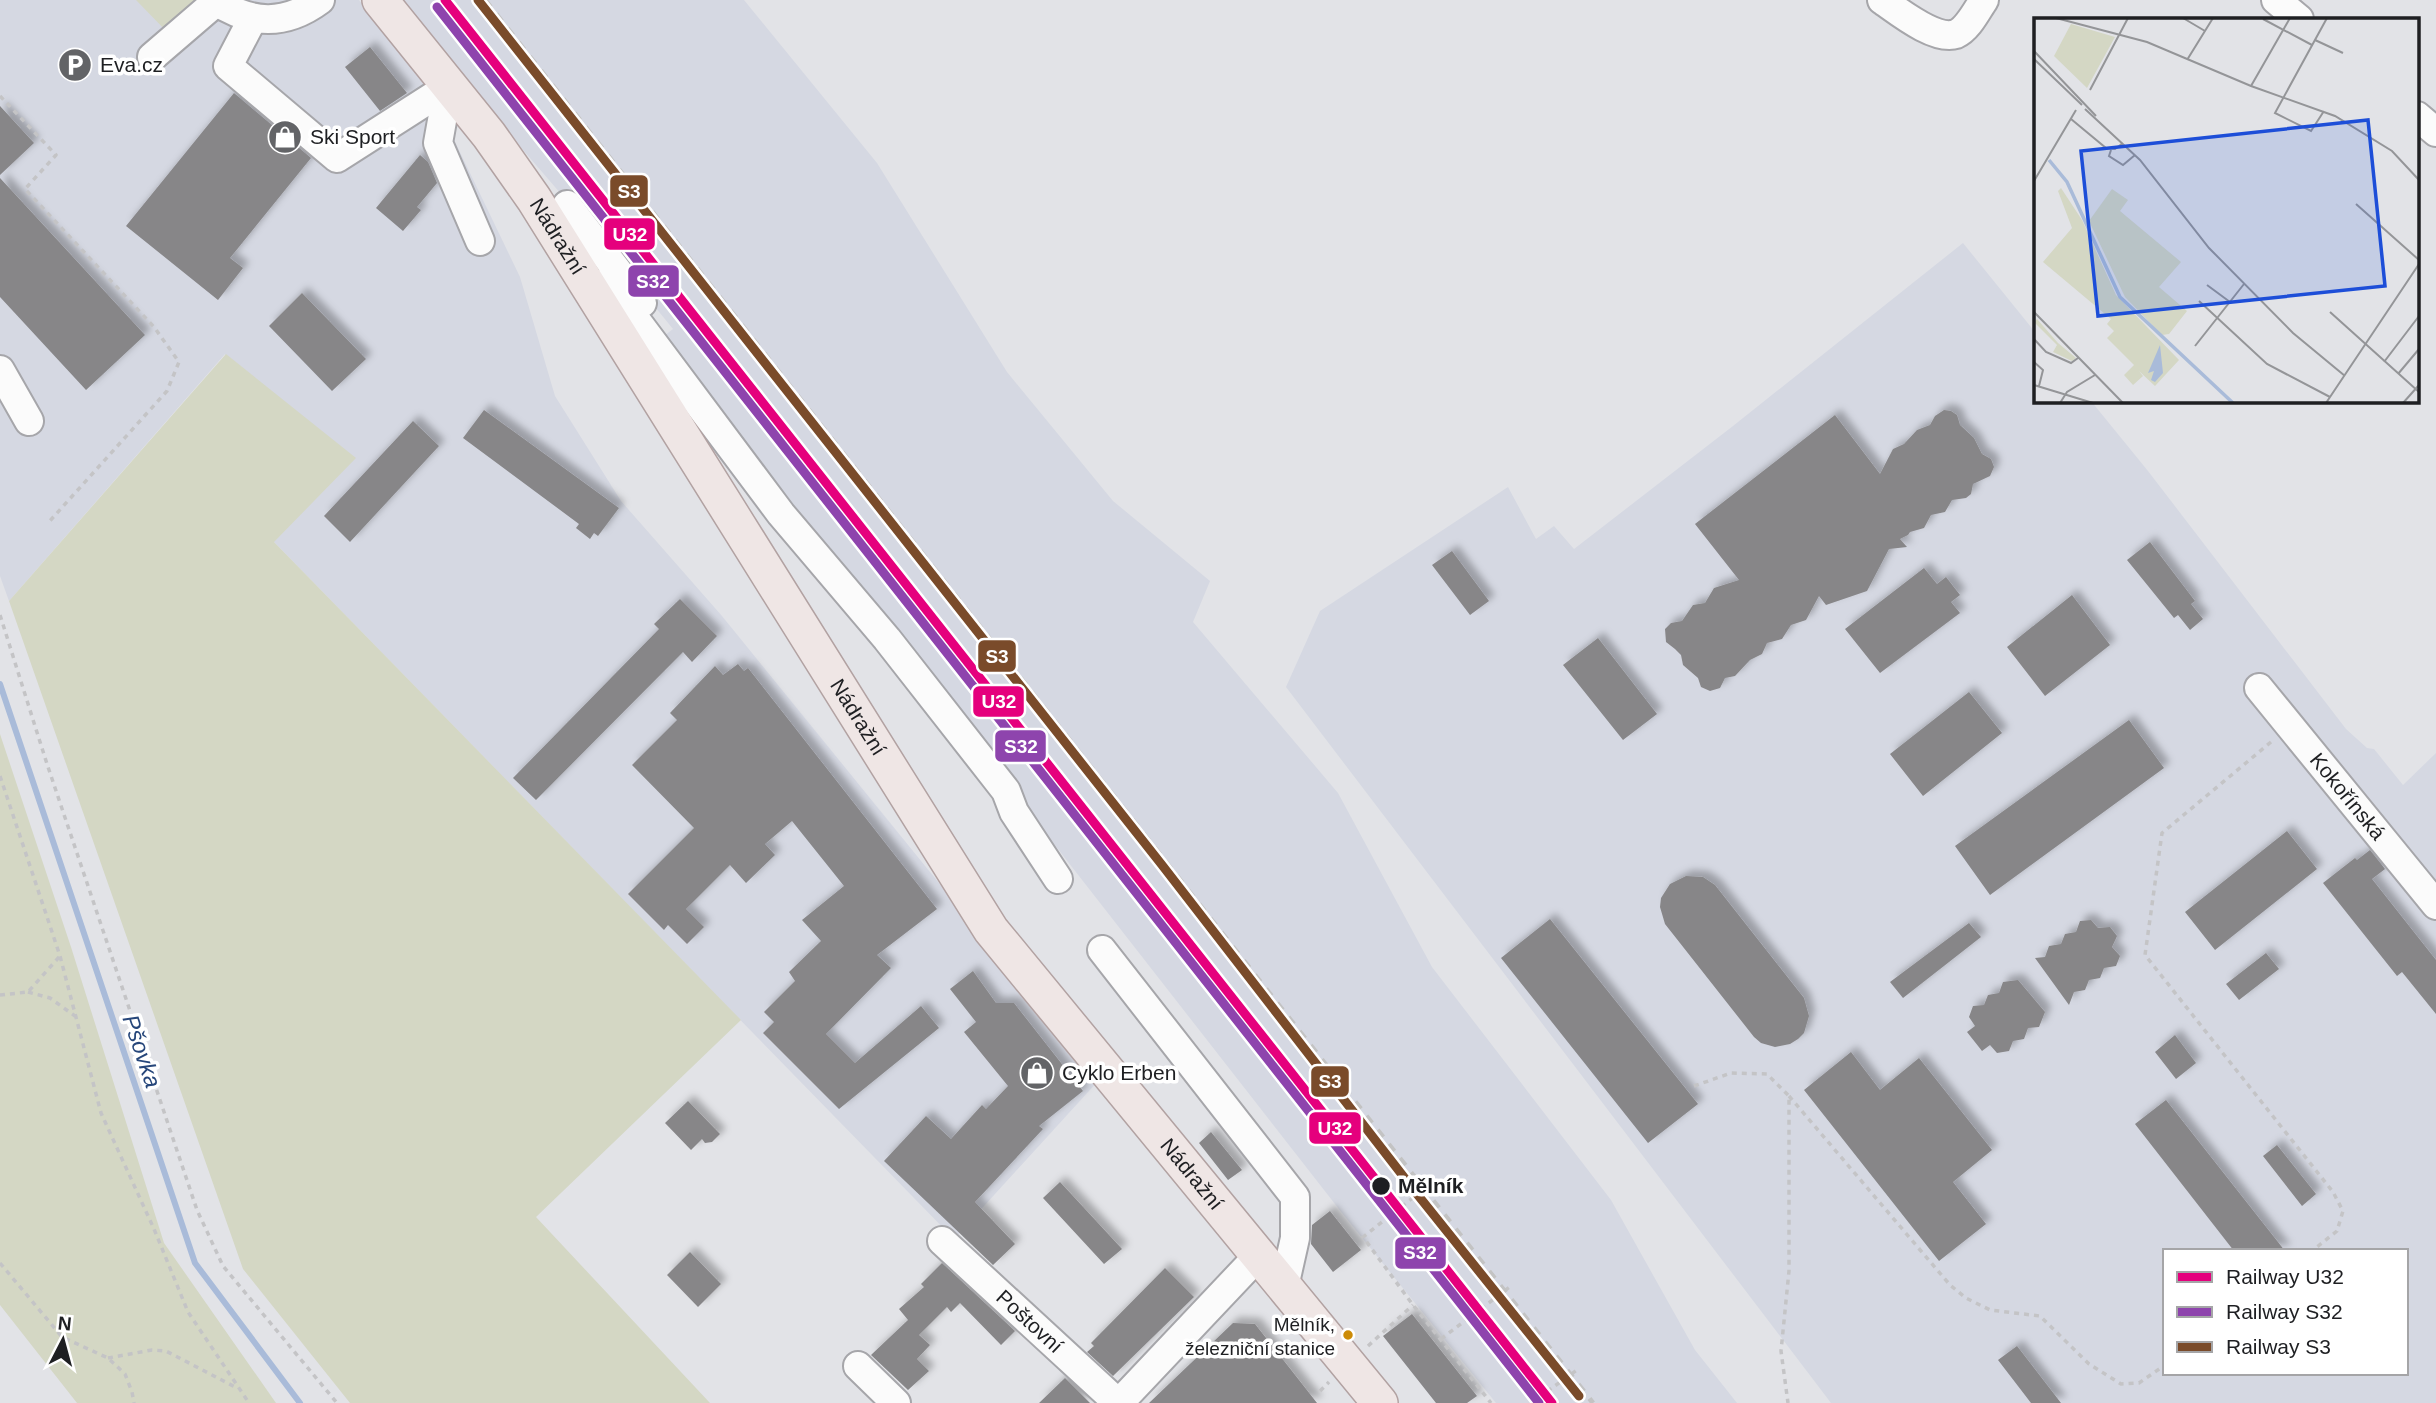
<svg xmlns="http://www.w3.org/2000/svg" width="2436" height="1403" font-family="Helvetica,sans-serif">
<defs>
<filter id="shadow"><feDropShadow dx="6" dy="-6" stdDeviation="3.5" flood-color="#0004"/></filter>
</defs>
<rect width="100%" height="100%" fill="#e2e3e7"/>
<path fill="#d5d8e2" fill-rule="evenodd" d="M0,0H359L432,94L520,277L555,396L621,501L722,616L1099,1080L954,1239L274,542L225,354L9,601L0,576Z
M403,0H744L877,163L1007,372L1113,501L1210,581L1193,622L1338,793L1432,967L1611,1200L1695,1350L1737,1403H1496L1342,1213L660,339L673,329L599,238L499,122Z
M1963,243L2035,332V401H2091L2148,471L2346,729L2367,748L2374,749L2403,785L2436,753V1403H1831L1286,687L1320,611L1508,487L1536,539L1554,526L1574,549L1733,426ZM2165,1251H2406V1373H2165Z"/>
<path fill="#d4d7c4" d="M136,0H194L201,7L169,34Z
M226,354L356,458L274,542L741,1020L536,1217L710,1403H350L243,1269L9,601Z
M0,734L71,947L164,1243L276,1403H77L0,1305Z"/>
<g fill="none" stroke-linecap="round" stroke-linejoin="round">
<path stroke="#a9bbd9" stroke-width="6" d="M0,684L195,1263L300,1403"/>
</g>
<path fill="#878688" filter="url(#shadow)" d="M370,47L407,93L380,111L345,67Z
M234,93L311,158L230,258L243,268L218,300L126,226Z
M0,106L34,143L0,175Z
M420,155L428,162L437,183L417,207L421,210L403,231L376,208Z
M0,178L145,335L86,390L0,297Z
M302,293L366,359L332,391L269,326Z
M484,410L619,508L598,536L594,533L590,539L576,528L579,524L463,438Z
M1944,410L1951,411L1957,415L1960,425L1974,438L1982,454L1991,459L1994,467L1990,476L1973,484L1971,494L1966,498L1952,500L1945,512L1931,515L1924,528L1910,532L1908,535L1900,539L1907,547L1889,549L1867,591L1826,605L1819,596L1806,620L1791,625L1782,639L1767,643L1762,654L1750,660L1735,676L1725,678L1720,688L1710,691L1701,687L1698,678L1683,665L1681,655L1675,649L1666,642L1665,629L1671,623L1682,621L1693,605L1705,603L1714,588L1739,580L1695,524L1835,415L1880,474L1893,449L1904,444L1917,430L1930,425L1935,416Z
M413,421L439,446L350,542L324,516Z
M2150,542L2195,601L2191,604L2203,619L2190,630L2178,615L2174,618L2127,560Z
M1452,551L1489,601L1470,615L1432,565Z
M1924,568L1937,584L1946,577L1960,595L1951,602L1960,613L1880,673L1845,629Z
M2072,595L2110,645L2045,696L2007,647Z
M680,599L717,636L692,662L683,652L536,800L513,778L659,629L654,624Z
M1598,638L1657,714L1623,740L1563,665Z
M738,664L744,671L748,668L937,909L877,955L891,968L826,1034L855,1063L921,1006L939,1028L839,1109L763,1033L774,1022L764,1012L795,981L789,972L821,941L802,920L844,886L792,821L765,844L775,855L746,883L730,865L686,909L704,927L687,944L668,925L664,930L628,894L694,828L632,765L677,720L670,713L715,666L723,675Z
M1969,692L2002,733L1923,796L1890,754Z
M2129,720L2164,768L1990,895L1955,846Z
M2287,831L2317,869L2215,950L2185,912Z
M2370,850L2385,869L2372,879L2436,960V1014L2402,972L2397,976L2323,883L2355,858L2357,860Z
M1686,876L1703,877L1715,885L1804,998L1809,1016L1804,1033L1798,1039L1790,1044L1775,1047L1761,1043L1754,1037L1665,924L1660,907L1661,898L1670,884Z
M1550,919L1698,1104L1648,1143L1501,958Z
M2091,920L2098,928L2110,927L2117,936L2112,947L2120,956L2116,966L2104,968L2100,978L2089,980L2085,990L2074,992L2069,1005L2035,958L2045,957L2049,946L2061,944L2065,934L2076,932L2080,921Z
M1969,923L1981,937L1903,998L1890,982Z
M2266,953L2279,969L2239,1000L2226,984Z
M973,971L996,1003H1014L1083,1091L1039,1126L1043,1129L975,1202L1015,1244L993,1265L884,1161L926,1116L951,1139L982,1105L986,1109L1008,1086L964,1032L976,1022L950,989Z
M2018,980L2045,1012L2039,1027L2028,1028L2024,1039L2013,1041L2009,1051L1997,1053L1990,1045L1982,1051L1967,1032L1975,1026L1969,1017L1973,1006L1984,1005L1988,995L1999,993L2003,982Z
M2175,1035L2196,1063L2176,1079L2155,1052Z
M1851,1052L1880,1090L1919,1058L1992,1150L1953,1182L1986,1224L1939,1261L1804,1090Z
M2166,1100L2285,1251H2234L2135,1124Z
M688,1101L720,1134L712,1142L705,1143L702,1139L691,1150L665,1123Z
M1211,1132L1242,1170L1228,1180L1199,1143Z
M2277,1145L2316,1194L2302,1206L2263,1156Z
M1060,1182L1122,1249L1104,1264L1043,1198Z
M1330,1211L1361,1250L1333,1272L1311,1244L1312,1225Z
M690,1252L721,1284L698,1307L667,1275Z
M942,1263L1015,1331L1001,1345L960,1303L951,1312L947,1307L919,1335L930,1345L917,1359L929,1371L908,1390L871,1355L908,1320L899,1309L924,1287L921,1284Z
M1165,1268L1194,1297L1113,1376L1087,1352L1094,1346L1091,1343Z
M1412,1314L1477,1396L1467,1403H1436L1383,1336Z
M1233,1323L1255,1324L1317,1403H1149Z
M2017,1346L2061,1403H2031L1998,1360Z
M1065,1378L1090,1403H1039Z"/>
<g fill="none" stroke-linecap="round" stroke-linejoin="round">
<g stroke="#a6a6aa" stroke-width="32">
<g id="minor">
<path d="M214,0C251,25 285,26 320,0"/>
<path d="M1882,0C1898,11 1935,41 1956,34C1968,29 1977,10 1984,0"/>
<path d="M2276,0L2299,19"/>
<path d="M253,18L228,66L337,158L448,87"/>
<path d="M152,57L216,2"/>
<path d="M448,87L438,143L480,241"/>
<path d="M2417,116L2436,132"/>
<path d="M567,205L642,303"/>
<path d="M584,279L615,292L781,514L887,639L1006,791L1014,812L1058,879"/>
<path d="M0,370L29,421"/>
<path id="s1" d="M2259,688L2436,905"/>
<path d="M1102,950L1295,1197V1238L1284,1287"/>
<path id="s2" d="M942,1241L1118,1403"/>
<path d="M858,1366L896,1403"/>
<path d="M1119,1403L1258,1256"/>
</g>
</g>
<g stroke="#b2a2a2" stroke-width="38">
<g id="major">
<path id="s3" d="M380,0L489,135L534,199L991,930L1380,1403"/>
</g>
</g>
<path stroke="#c4c4c6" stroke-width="3.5" stroke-dasharray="5 5" stroke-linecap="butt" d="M0,96L56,155L25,189L154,327L179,362L167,391L48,523
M0,615L47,764L197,1210L223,1266L337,1403
M2271,742L2162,833L2145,955L2333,1192L2343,1211L2337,1231L2312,1251
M0,776L60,956L101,1113L154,1229L188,1312L249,1403
M28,992L50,998L75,1016
M0,995L28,992L60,956
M1694,1086L1731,1073L1767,1074L1789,1096V1271L1781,1351L1788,1403
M1789,1096L1950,1285L1966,1298L1990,1310L2040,1316L2089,1364L2121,1384L2139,1383L2165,1365
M1429,1185L1363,1237L1413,1305L1491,1403
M0,1263L62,1337L108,1358L125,1374L132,1392L134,1403
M1441,1339L1511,1286
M1368,1346L1413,1305
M108,1358L152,1350L166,1351L237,1388
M1320,1391L1329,1382
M1531,1403L1577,1370"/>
<use href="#minor" stroke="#fbfbfb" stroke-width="28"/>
<use href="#major" stroke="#efe6e5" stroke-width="35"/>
<path stroke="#c3c3c3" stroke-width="5" stroke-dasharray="9 9" stroke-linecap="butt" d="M485,0L1593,1403"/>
<g stroke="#fff" stroke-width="14">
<path id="rail-1" d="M445,0L1552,1403"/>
</g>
<g stroke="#fff" stroke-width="14">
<path id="rail-2" d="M437,7L1539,1403"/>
</g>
<g stroke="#fff" stroke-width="14">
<path id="rail-3" d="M478,0L1162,865L1417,1194L1579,1396"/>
</g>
<use href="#rail-1" stroke="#e5007d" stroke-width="9"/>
<use href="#rail-2" stroke="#8e44ad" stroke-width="9"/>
<use href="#rail-3" stroke="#7a4b2a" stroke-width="9"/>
</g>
<defs>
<g id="parking-disc" transform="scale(1.75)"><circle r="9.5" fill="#636467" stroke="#fff"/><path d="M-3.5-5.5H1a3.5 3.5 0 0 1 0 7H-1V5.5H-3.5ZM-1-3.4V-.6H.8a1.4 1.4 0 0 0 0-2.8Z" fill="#fff"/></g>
<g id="shop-disc" transform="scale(1.75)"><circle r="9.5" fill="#636467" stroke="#fff"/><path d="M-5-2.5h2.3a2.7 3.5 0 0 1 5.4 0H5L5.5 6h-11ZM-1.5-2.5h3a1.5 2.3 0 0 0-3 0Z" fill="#fff"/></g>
</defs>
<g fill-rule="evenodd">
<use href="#parking-disc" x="75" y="65"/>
<use href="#shop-disc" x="285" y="137"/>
<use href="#shop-disc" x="1037" y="1073"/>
</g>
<circle fill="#1e1f22" stroke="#fff" stroke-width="2.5" cx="1381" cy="1186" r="10"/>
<circle fill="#cc8b07" stroke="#fff" stroke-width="2.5" cx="1348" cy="1335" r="6"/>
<g text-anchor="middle" stroke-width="7" stroke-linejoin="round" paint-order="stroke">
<g font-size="19" fill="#1e1f22" stroke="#fff" text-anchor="end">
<text x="1335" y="1331">Mělník,<tspan x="1335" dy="24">železniční stanice</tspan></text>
</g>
<g font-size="21" fill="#1e1f22" stroke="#fff" text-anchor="start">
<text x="100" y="72">Eva.cz</text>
<text x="310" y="144">Ski Sport</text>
<text x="1062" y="1080">Cyklo Erben</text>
</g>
<g font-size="21" fill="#1e1f22" stroke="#fff">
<text dy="7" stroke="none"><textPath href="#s3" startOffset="296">Nádražní</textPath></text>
<text dy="7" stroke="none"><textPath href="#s3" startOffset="863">Nádražní</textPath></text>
<text dy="7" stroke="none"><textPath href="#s1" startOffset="140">Kokořínská</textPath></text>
<text dy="7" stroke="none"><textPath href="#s3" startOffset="1430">Nádražní</textPath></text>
<text dy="7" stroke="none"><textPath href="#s2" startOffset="119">Poštovní</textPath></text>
</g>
<g font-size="21" font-weight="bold" fill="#1e1f22" stroke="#fff" text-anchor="start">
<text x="1398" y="1193">Mělník</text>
</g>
<g font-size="23" font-style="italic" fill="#26467a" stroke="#fff">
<text transform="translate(142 1051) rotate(71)" y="8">Pšovka</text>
</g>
</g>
<g transform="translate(2034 18)">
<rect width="385" height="385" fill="#e2e3e7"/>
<path d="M37,6L81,19L53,70L20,38ZM27,170L48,202L82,277L145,342L121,368L105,353L109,358L99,367L90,357L100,347L73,320L80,313L73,306L77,301L9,244L38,210L24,173ZM78,171L94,182L86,193L147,244L125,269L153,293L135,316L128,317L91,279L55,203ZM3,301L24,325L42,340L38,343L19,334L23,327L0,304Z" fill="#d4d7c4"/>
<path d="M126,327L129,355L121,364L117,362L120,353L114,355Z" fill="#a9bbd9"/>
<path fill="none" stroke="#a9bbd9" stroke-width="3.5" d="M15,142L33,164L86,279L199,385"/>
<path fill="none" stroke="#949598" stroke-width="2" d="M22,0L113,24L217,68L301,98L358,133L385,162M149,0L171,13M229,1L278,27M281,22L309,35M0,33L62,98M0,41L48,87M153,42L179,0M217,68L256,0M56,72L94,0M51,91L106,142L175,230L259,315L311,358M290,93L277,113L241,95L293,0M37,101L72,130L81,131L89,125M77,132L75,138L89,147L101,137M0,163L42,92M322,186L385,242M173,267L196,284M165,283L233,346L296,379M0,294L89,385M296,294L385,374M0,321L12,334L37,345L44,340M161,328L210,266M0,344L9,352L5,368M350,344L385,298M364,356L385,331M0,367L59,385M26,385L33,374L61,357M292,385L385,246M369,385L385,367"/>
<path fill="#1d4ed8" fill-opacity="0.15" stroke="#1d4ed8" stroke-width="3.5" d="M334,102L351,268L64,298L47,133Z"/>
<rect width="385" height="385" fill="none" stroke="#1e1f22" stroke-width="3.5"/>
</g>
<g stroke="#fff" stroke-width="2.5">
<rect x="609" y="174" width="40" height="34" rx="7" fill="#7a4b2a"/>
<rect x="603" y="217" width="53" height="34" rx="7" fill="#e5007d"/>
<rect x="627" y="264" width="53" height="34" rx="7" fill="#8e44ad"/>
<rect x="977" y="639" width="40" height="34" rx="7" fill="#7a4b2a"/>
<rect x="972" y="685" width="53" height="33" rx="7" fill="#e5007d"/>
<rect x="994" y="729" width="53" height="34" rx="7" fill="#8e44ad"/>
<rect x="1310" y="1065" width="40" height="33" rx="7" fill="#7a4b2a"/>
<rect x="1308" y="1111" width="54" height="34" rx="7" fill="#e5007d"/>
<rect x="1394" y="1236" width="53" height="34" rx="7" fill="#8e44ad"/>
</g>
<g font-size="19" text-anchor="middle" font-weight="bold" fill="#fff">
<text x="629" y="198">S3</text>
<text x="630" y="241">U32</text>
<text x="653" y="288">S32</text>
<text x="997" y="663">S3</text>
<text x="999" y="708">U32</text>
<text x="1021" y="753">S32</text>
<text x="1330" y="1088">S3</text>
<text x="1335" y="1135">U32</text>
<text x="1420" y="1259">S32</text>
</g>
<rect x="2163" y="1249" width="245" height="126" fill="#ffffff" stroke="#a5a5a7" stroke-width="2"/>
<rect x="2177" y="1272" width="35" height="10" fill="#e5007d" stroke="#a5a5a7" stroke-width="2"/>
<text x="2226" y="1284" font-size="21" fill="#1e1f22">Railway U32</text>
<rect x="2177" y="1307" width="35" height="10" fill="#8e44ad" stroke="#a5a5a7" stroke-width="2"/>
<text x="2226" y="1319" font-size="21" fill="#1e1f22">Railway S32</text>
<rect x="2177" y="1342" width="35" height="10" fill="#7a4b2a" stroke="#a5a5a7" stroke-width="2"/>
<text x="2226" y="1354" font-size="21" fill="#1e1f22">Railway S3</text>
<g transform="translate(63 1340) rotate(6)" stroke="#ffffff" stroke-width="5" paint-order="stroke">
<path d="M0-5L12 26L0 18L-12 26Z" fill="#1e1f22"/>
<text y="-10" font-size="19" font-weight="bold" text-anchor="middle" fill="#1e1f22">N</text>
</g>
</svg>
